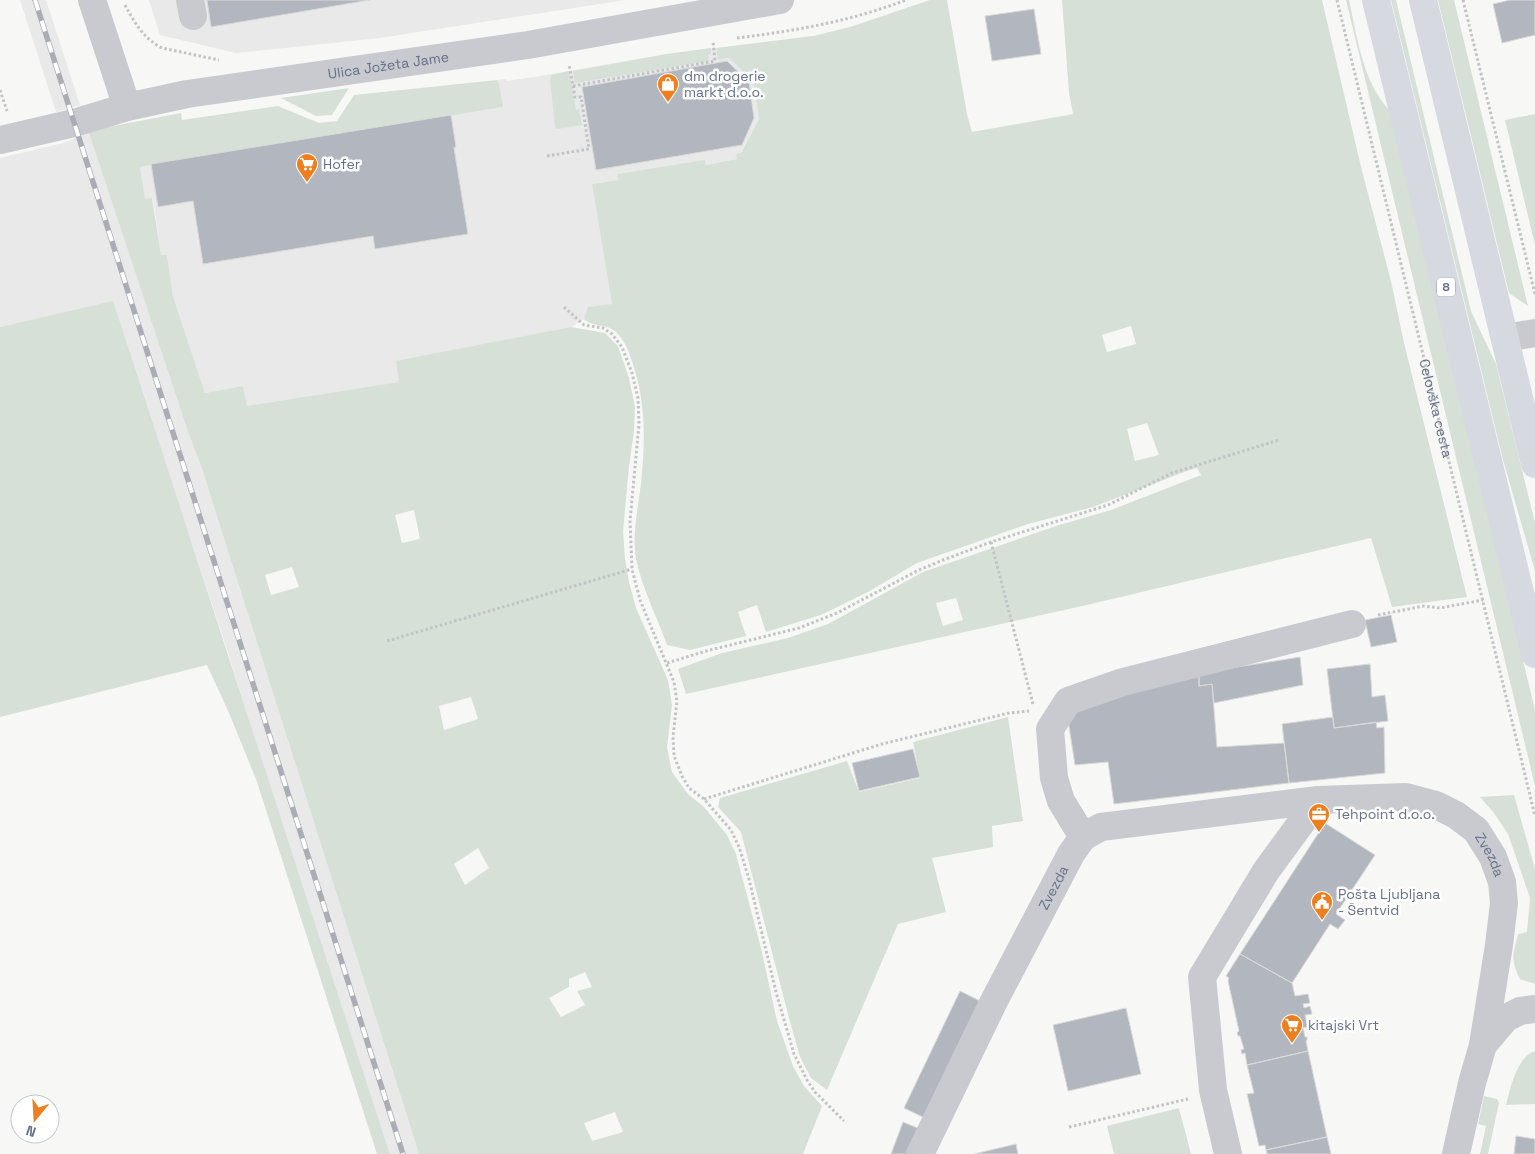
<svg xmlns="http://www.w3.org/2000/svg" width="1535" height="1154" font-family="'Space Grotesk',sans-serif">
<rect width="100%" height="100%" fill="#f7f8f5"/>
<path fill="#e8e9e8" d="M20,0H46L80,105L56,112Z
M149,0H625L380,38L236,53L160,35Z
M716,48L718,60L729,58L753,81L759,119L737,159L706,165L705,161L617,174L618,180L592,184L612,304L586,314L584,319L571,327L397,362L399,382L247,407L243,386L205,393L173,296L167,255L161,256L153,199L145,200L140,167L502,107L499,84L497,80L506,79L507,81L534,77L667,54Z
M89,133L187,429L202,469L419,1154H390L278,813L225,643L112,302L0,327V158L63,143Z"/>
<path fill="#d7e0d6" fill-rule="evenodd" d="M930,0H947L967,114L972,132L1073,114L1069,93L1062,0H1322L1362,171L1391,281L1404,343L1467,597L1392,607L1371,538L1091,604L686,694L678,669L722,653L788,638L828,624L923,572L1056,526L1111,510L1201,475L1197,468L1187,471L1093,507L1028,524L917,563L868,592L821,615L766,632L757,605L738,612L746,636L690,650L667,645C657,617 642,588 636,559C632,534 638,508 641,483C645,446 646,407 635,371C631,358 627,343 617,333C608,323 593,328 584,319L588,307L612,304L592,184L618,180L617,174L705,160L706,165L737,159L736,154L741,153L759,119L753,81L729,58L718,60L716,48L813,36L850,27ZM1131,326L1136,344L1107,352L1102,335ZM1147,423L1159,455L1135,461L1127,429ZM956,598L963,620L943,626L936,603Z
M1346,0H1349C1358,40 1362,80 1390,111L1535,710V786Z
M1391,0H1396L1471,311L1496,364L1535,523V571L1503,460Z
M1438,0H1454L1528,306L1509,293Z
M711,48V54L708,55L709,61L575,83L573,71L667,54Z
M569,71L576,110L579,109L582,125L557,129L555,127L550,80L551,75Z
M497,80L499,84L503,107L140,167L145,199L152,198L161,255H167L173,296L205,393L243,386L247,406L399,382L396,361L571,327L605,333L618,346L629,378L635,407L634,431L629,467L623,531L625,558L629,582L636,608L668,680L672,705L667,747L672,772L688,794L704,807L727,835L736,854L761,948L777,1021L793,1066L804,1086L822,1106L803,1154H419L202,469L187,429L89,133L92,130L181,113L182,120L278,106L319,123L337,121L354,95ZM414,510L420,539L402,543L395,515ZM292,567L299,587L271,595L265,575ZM471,697L478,719L444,730L439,706ZM478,848L489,868L465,885L454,864ZM585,972L592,987L577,991L585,1005L561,1017L549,998L569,987V979ZM615,1112L623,1132L592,1141L584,1123Z
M349,88L332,115L316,116L281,98Z
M1535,114V245L1505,120Z
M113,301C206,585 297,870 390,1154H377L256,779L229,713L207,665L0,717V327Z
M1008,717L1023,821L992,826L993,847L932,858L946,912L898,924L827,1090L811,1078L800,1057L789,1018L741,832L718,807L720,798L847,761L859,792L920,778L913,742Z
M1514,795L1535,869V984L1520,979C1510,960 1513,954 1518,934L1527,932L1530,898L1508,834L1494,813L1480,797Z
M1535,1051V1104L1506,1105C1510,1089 1517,1056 1535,1051Z
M1484,1096L1497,1099L1499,1103L1488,1154H1480L1486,1126L1478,1124Z
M1179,1108L1191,1154H1114L1107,1126Z"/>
<path fill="#b2b7bf" stroke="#d9dad7" d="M207,0H370L211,27Z
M1510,0H1535V35L1502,43L1493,4Z
M1034,9L1041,54L992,61L985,16Z
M727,61L749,82L754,118L742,145L596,170L582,87Z
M451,115L456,147L454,148L468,234L375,249L373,236L203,264L193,201L158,207L151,164Z
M1391,615L1397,642L1371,647L1365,620Z
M1300,657L1303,685L1214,703L1212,684L1199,686V673Z
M1370,664L1372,697L1385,695L1388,721L1334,728L1327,669Z
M1199,673V686L1212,684L1217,747L1284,743L1289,783L1114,804L1108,762L1075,765L1068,720L1085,698Z
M1333,717L1334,728L1376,722L1377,728L1384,727L1385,773L1289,783L1282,724Z
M913,749L920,777L859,791L852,763Z
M1325,823L1375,855L1336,914L1345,920L1338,929L1330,924L1292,983L1240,954Z
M1240,954L1292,983L1295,996L1308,994L1310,1003L1303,1004L1304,1008L1310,1006L1312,1014L1305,1015L1308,1027L1303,1028L1305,1037H1307V1040L1306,1041L1308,1051L1247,1065L1245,1053L1242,1054L1241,1050L1244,1049L1240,1036H1238L1237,1033L1239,1031L1228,981L1229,978L1226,976Z
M960,991L982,1002L927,1119L904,1108Z
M1126,1008L1141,1074L1068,1091L1053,1025Z
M1308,1051L1327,1137L1266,1150L1265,1145L1259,1146L1247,1094L1254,1093L1247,1065Z
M903,1122L920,1129L910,1154H891Z
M1516,1136L1535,1139V1154H1514Z
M1327,1137L1331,1154H1267L1266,1150Z
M1016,1144L1018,1154H974Z"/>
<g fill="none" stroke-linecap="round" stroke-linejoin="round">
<g stroke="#c1c3c6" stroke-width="3" stroke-dasharray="2.5 2.5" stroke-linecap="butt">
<path id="s1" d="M1337,0L1535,816"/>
<path d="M1463,0L1535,294"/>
<path d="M125,5C134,22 144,39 162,48L219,60"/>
<path d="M737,38C795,31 851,21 906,0"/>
<path d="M573,86L715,61L713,41"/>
<path d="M0,90L7,111"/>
<path d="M547,156L589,149L581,97H575L569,64"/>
<path d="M564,307L584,325L603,328L612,334L622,347L632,373L638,398L639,424L630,521L632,569L640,600L674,682L677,701L673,737L674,756L682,776L689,788L704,799L731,830L739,847L749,879L776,992L794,1054L807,1080L815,1092L844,1121"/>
<path d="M991,542L1033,704"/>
<path d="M1378,615L1424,606L1440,608L1483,600"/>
<path d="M387,641L632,569"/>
<path d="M667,663L706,651L799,628L837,613L917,571L943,560L991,542L1108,505L1172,473L1279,440"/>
<path d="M704,799L882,744L1009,713L1029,711"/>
<path d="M1069,1127L1188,1099"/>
</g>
<g stroke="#c8cacf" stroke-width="28">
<path d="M92,0L127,107"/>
<path d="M190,0L193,16"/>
<path id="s2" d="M0,140L74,123L127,107L187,94L528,45L780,0"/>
<path d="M1505,338L1535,333"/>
<path d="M1083,837L1061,801L1054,778L1050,729L1068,701L1123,682L1352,624"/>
<path id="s3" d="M920,1154L994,1001L1071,854L1083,837L1101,827L1318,800L1406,797L1436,805L1456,815L1476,830L1493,857L1502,882L1504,903L1499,945L1483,1045"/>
<path d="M1228,1154L1213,1090L1202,977L1266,871L1318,800"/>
<path d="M1456,1154L1472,1083L1483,1045L1506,1018L1520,1011L1535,1009"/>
</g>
<path stroke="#d6d9e0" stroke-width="28" d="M1376,0L1535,654
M1423,0L1535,464"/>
<g stroke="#aaadb5" stroke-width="5.5">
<path id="rail" d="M35,0L403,1154"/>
</g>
<use href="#rail" stroke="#fff" stroke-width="4" stroke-dasharray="11" stroke-linecap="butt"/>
</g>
<defs>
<g id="shop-pin" transform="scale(1.125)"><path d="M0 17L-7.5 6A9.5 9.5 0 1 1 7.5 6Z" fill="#ef7f1e" stroke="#fff"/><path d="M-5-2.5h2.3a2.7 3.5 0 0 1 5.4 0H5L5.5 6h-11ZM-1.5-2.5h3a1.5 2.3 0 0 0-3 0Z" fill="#fff"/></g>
<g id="supermarket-pin" transform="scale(1.125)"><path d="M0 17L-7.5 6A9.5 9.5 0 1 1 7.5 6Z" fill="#ef7f1e" stroke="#fff"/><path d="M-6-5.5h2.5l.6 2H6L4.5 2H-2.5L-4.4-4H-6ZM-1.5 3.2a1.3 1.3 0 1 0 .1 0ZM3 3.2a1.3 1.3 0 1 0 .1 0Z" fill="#fff"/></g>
<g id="office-pin" transform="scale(1.125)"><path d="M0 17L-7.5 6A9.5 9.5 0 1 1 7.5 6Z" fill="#ef7f1e" stroke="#fff"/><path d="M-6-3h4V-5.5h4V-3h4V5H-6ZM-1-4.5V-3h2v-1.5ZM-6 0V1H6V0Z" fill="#fff"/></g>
<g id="civic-pin" transform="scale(1.125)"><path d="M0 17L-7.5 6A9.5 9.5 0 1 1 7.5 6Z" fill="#ef7f1e" stroke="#fff"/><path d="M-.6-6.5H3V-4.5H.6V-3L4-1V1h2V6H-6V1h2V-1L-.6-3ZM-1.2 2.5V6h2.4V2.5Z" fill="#fff"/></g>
</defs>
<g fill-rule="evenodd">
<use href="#shop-pin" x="668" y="84"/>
<use href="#supermarket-pin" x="307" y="164"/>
<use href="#office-pin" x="1319" y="814"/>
<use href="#civic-pin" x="1322" y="902"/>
<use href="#supermarket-pin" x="1292" y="1025"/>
</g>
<g text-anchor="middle" stroke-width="5" stroke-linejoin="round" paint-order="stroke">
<rect fill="#fff" stroke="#939bac" stroke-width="1" x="1437" y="277.5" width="18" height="19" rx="4"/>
<g font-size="12" font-weight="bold" fill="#657088">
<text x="1446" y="291">8</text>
</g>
<g font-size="14" fill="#657088" stroke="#fff">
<text dy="5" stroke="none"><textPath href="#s2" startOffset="396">Ulica Jožeta Jame</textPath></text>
<text dy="5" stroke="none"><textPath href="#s1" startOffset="420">Celovška cesta</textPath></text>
<text dy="5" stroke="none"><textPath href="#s3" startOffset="791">Zvezda</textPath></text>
<text dy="5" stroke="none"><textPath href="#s3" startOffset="298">Zvezda</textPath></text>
</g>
<g font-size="14" fill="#657088" stroke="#fff" text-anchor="start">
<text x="684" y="81">dm drogerie<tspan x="684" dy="16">markt d.o.o.</tspan></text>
<text x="323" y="169">Hofer</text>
<text x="1335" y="819">Tehpoint d.o.o.</text>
<text x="1338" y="899">Pošta Ljubljana<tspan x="1338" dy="16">- Šentvid</tspan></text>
<text x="1308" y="1030">kitajski Vrt</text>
</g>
</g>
<g transform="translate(35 1119) rotate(198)"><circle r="24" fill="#ffffff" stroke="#c1c6cf"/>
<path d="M0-4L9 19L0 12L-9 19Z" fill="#ef7f1e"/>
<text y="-8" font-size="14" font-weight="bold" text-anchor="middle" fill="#657088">N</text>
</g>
</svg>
